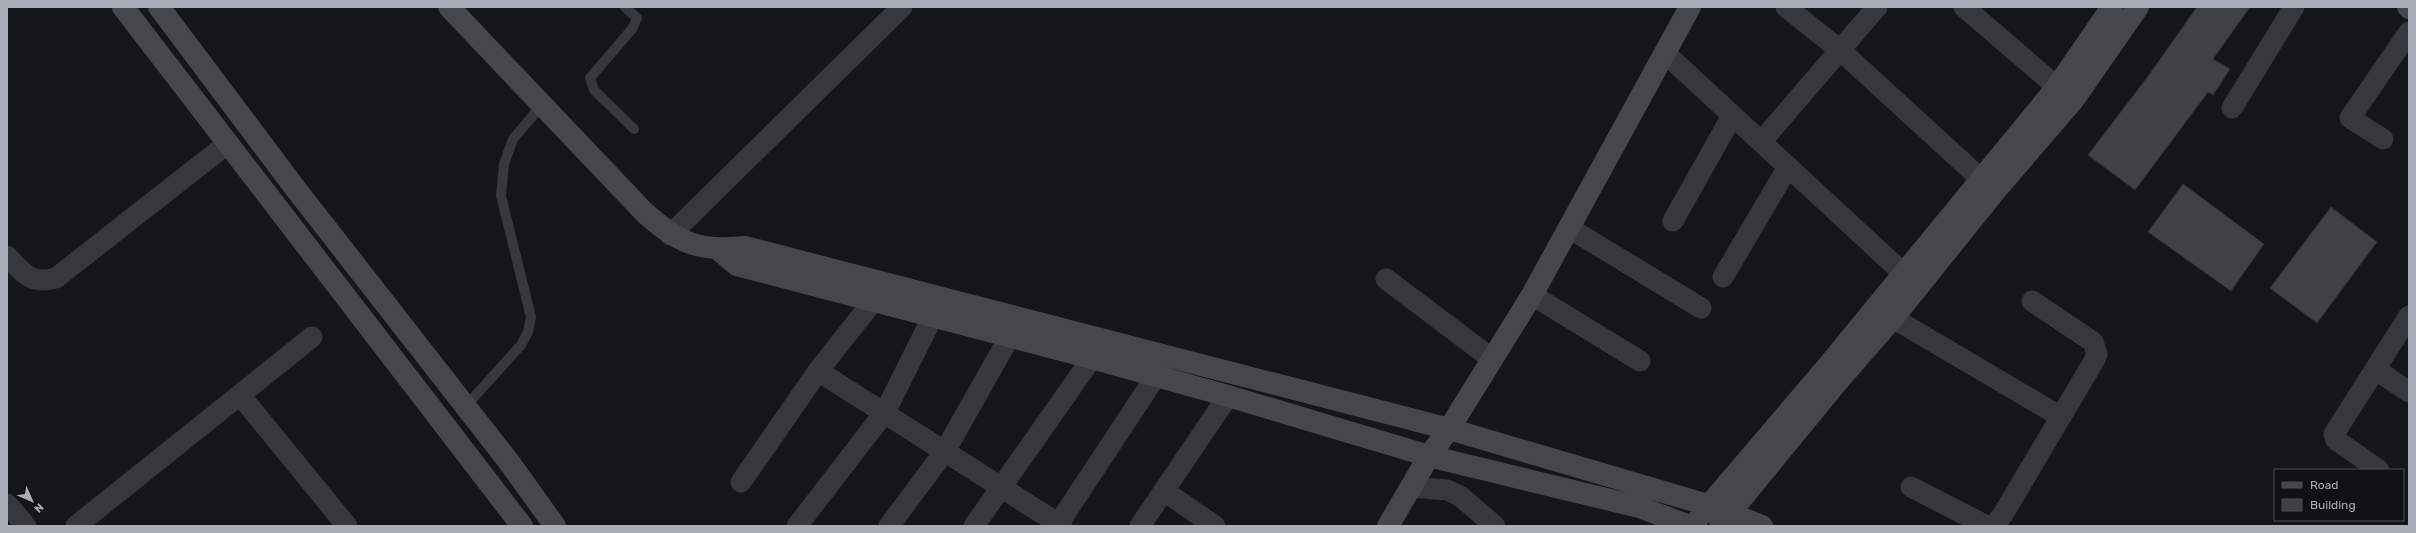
<svg xmlns="http://www.w3.org/2000/svg" width="2416" height="533" font-family="Rubik,sans-serif">
<rect width="100%" height="100%" fill="#161618"/>
<path fill="#404145" stroke="#303034" d="M2197,7H2250L2213,59L2230,69L2213,95L2208,92L2135,190L2088,155L2149,75Z
M2183,184L2264,244L2231,291L2148,232Z
M2331,207L2377,242L2317,323L2270,288Z"/>
<g fill="none" stroke-linecap="round" stroke-linejoin="round">
<path stroke="#37383d" stroke-width="10" d="M625,7L637,18L632,29L590,78L594,90L634,129
M466,406L521,345L528,332L531,317L501,196L504,164L513,139L542,105"/>
<path stroke="#37383d" stroke-width="21" d="M1786,7L1840,50L1981,179
M1964,7L2057,87
M1665,53L1917,286
M2232,108L2294,7
M2383,139L2350,118L2409,32
M1761,142L1877,7
M1673,221L1732,116
M1569,228L1701,308
M670,235L902,7
M7,256C23,273 31,285 56,278L227,144
M1723,277L1788,167
M1386,279L1492,359
M1532,295L1640,361
M1880,308L1893,318L2061,417
M2375,369L2409,392
M818,371L1062,526
M240,395L347,526
M2379,470L2336,440L2334,434L2409,316
M741,482L818,371L874,300
M1412,487L1447,490L1460,496L1495,526
M1911,487L1987,526L1994,525L2002,516L2094,361L2097,354L2093,342L2032,301
M1164,491L1215,526
M7,504L26,526
M76,526L312,337
M797,526L885,412L933,316
M889,526L945,451L1010,336
M974,526L1092,358
M1057,526L1156,376
M1140,526L1228,396"/>
<path stroke="#45474d" stroke-width="22" d="M123,7L522,526
M159,7L295,188L509,462L555,526
M449,7L644,212C678,243 699,252 745,247L1449,429L1708,505L1762,526
M2408,7L2409,8
M719,250L737,265L1092,358L1228,396L1429,456L1639,507L1690,526
M1700,516L1827,367L2057,87L2112,7
M1720,525L1838,381L1893,318L1995,191L2074,99L2138,7
M1388,526L1429,456L1449,429L1532,295L1690,7"/>
</g>
<rect width="2416" height="533" fill="none" stroke="#a8adb8" stroke-width="16"/>
<rect x="2274" y="469" width="130" height="52" fill="#111113" stroke="#4d4f55"/>
<rect x="2282" y="482" width="20" height="6" fill="#45474d" stroke="#4d4f55"/>
<text x="2310" y="489" font-size="12" fill="#a8adb8">Road</text>
<rect x="2282" y="499" width="20" height="12" fill="#404145" stroke="#4d4f55"/>
<text x="2310" y="509" font-size="12" fill="#a8adb8">Building</text>
<g transform="translate(32 501) rotate(135)" stroke="#111113" stroke-width="3" paint-order="stroke">
<path d="M0-3L7 15L0 10L-7 15Z" fill="#a8adb8"/>
<text y="-6" font-size="11" font-weight="bold" text-anchor="middle" fill="#a8adb8">N</text>
</g>
</svg>
